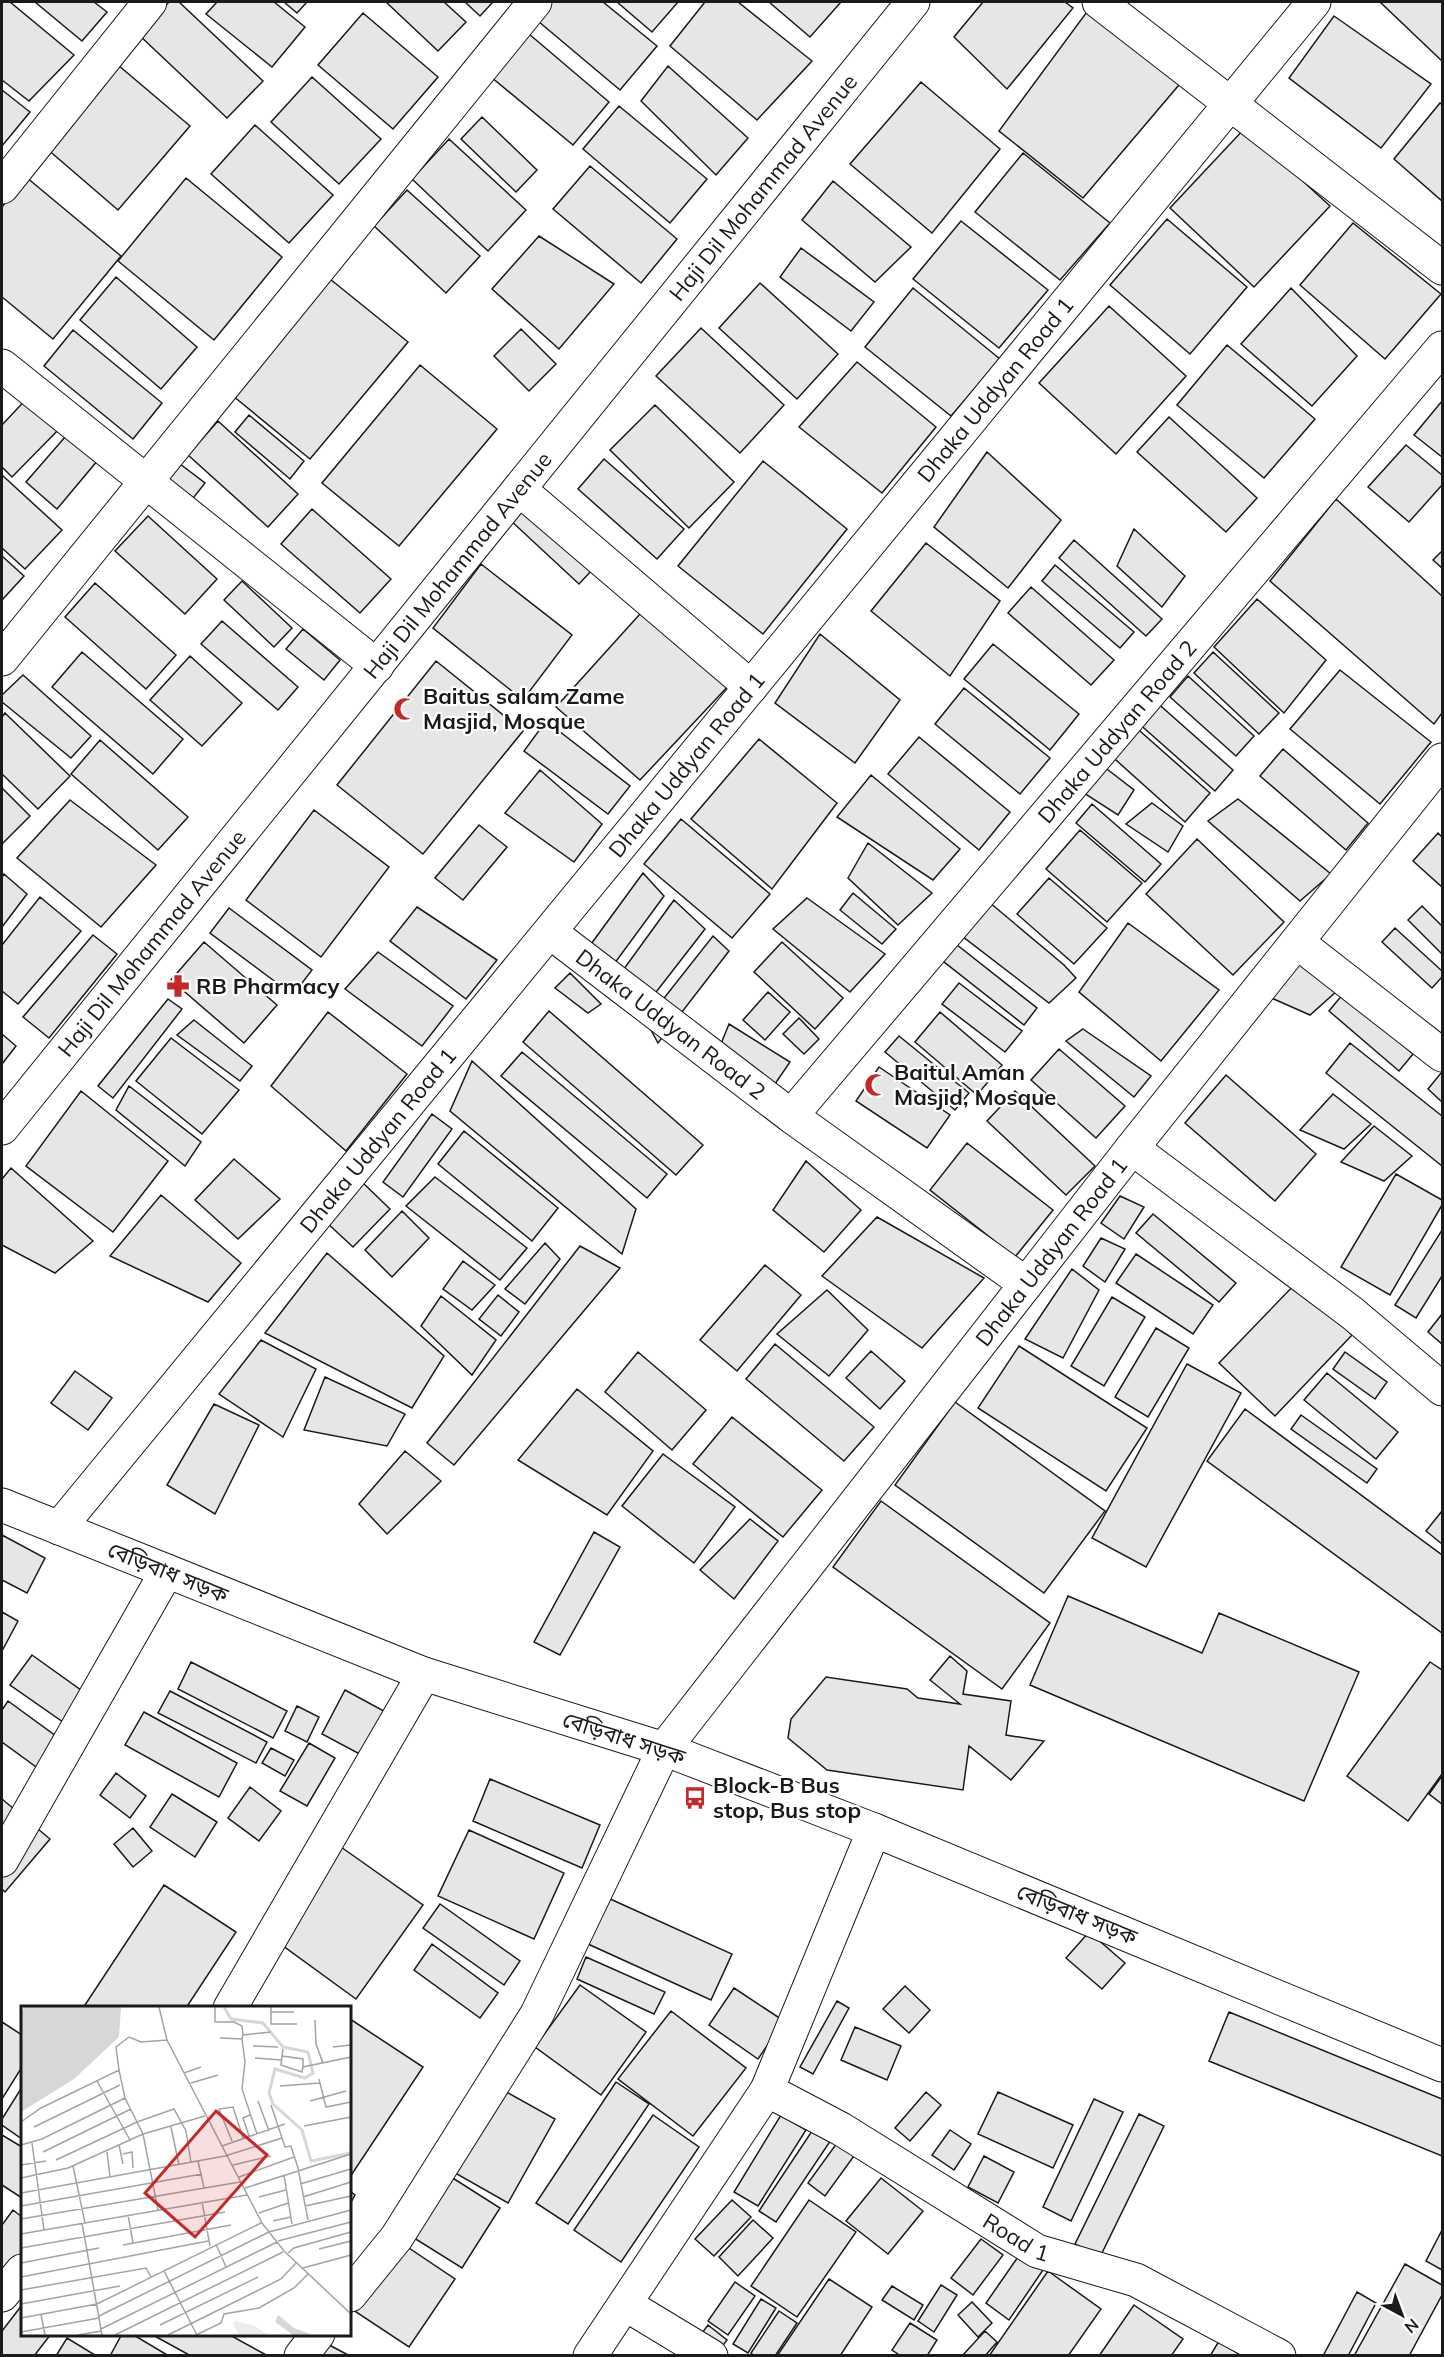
<svg xmlns="http://www.w3.org/2000/svg" width="1444" height="2357" font-family="Mulish,'Noto Sans Bengali',sans-serif">
<rect width="100%" height="100%" fill="#fff"/>
<path fill="#e6e6e6" stroke="#1a1a1a" stroke-width="1.5" d="M2,2H10L74,55L29,101L2,80Z
M35,2H94L107,12L82,41Z
M169,2H179L263,81L227,118L138,34Z
M217,2H274L305,27L272,67L206,14Z
M284,2H307L297,13Z
M386,2H444L466,22L438,51Z
M465,2H493L480,16Z
M545,2H603L657,46L620,90L532,16Z
M617,2H678L652,32Z
M705,2H738L812,61L757,120L670,46Z
M769,2H841L810,37Z
M983,2H1065L1073,8L1007,89L954,37Z
M1380,2H1442V61Z
M1092,5L1184,79L1083,198L999,131Z
M363,13L438,77L393,129L318,65Z
M1334,16L1431,84L1381,148L1289,78Z
M522,28L609,102L573,145L485,72Z
M118,65L190,126L118,210L46,148Z
M668,66L748,138L716,175L641,101Z
M312,77L381,139L339,184L271,122Z
M921,82L1000,149L932,233L850,164Z
M2,90L30,112L2,146Z
M1440,103L1442,104V201L1394,159Z
M619,106L707,179L670,223L583,149Z
M482,117L537,170L516,192L461,139Z
M255,125L333,195L289,243L211,174Z
M1245,128L1330,206L1254,287L1170,208Z
M449,139L526,210L488,251L412,179Z
M1023,153L1110,223L1060,280L975,212Z
M590,166L677,239L641,283L553,209Z
M26,177L121,256L53,339L2,297V207Z
M186,178L282,257L214,340L118,261Z
M833,181L911,247L875,282L802,220Z
M407,190L480,256L446,293L374,226Z
M1167,219L1247,287L1190,354L1110,285Z
M961,221L1048,290L999,348L913,279Z
M1353,223L1441,294L1385,359L1300,285Z
M539,236L614,284L559,349L492,289Z
M801,248L874,302L851,331L780,277Z
M116,277L197,347L161,389L80,320Z
M330,279L408,342L310,459L233,396Z
M760,283L838,354L797,399L719,328Z
M913,288L1000,359L951,416L865,347Z
M1291,288L1357,356L1312,406L1241,344Z
M1109,306L1186,376L1116,454L1039,383Z
M701,328L784,405L740,453L656,376Z
M521,329L556,364L529,391L494,356Z
M73,330L162,403L133,439L44,366Z
M1227,345L1315,419L1264,478L1177,405Z
M857,362L936,427L882,493L799,427Z
M420,365L497,429L399,546L322,483Z
M31,394L63,425L12,477L2,467V425Z
M1442,401V457L1414,435Z
M655,405L734,482L689,528L610,450Z
M249,415L304,461L290,479L235,432Z
M1169,417L1257,498L1226,532L1137,452Z
M218,421L298,494L268,527L188,455Z
M72,429L103,454L57,509L26,482Z
M1406,445L1442,475V485L1409,522L1368,487Z
M987,452L1061,520L1008,588L934,527Z
M604,459L684,529L657,559L578,489Z
M176,461L205,483L187,506L159,483Z
M763,461L847,529L763,634L678,566Z
M2,475L62,530L25,569L2,548Z
M537,488L607,554L579,584L509,519Z
M1336,499L1442,596V713L1434,724L1270,581Z
M312,509L391,579L360,613L281,544Z
M148,516L217,579L185,614L115,551Z
M1134,529L1185,576L1162,607L1117,566Z
M1074,540L1162,619L1146,636L1059,558Z
M926,543L1000,601L950,676L871,611Z
M1442,551V568L1433,560Z
M2,556L24,576L2,600Z
M481,564L572,635L523,700L433,628Z
M1055,565L1134,632L1120,648L1042,581Z
M242,581L292,628L274,647L224,600Z
M95,583L176,655L146,689L65,617Z
M1031,587L1114,660L1091,685L1008,613Z
M1257,599L1326,660L1284,713L1214,647Z
M649,604L732,682L640,780L556,707Z
M222,621L298,687L278,710L201,644Z
M303,629L340,660L324,680L286,649Z
M820,634L900,700L855,763L775,703Z
M993,644L1079,714L1050,750L964,679Z
M82,652L183,739L153,774L52,687Z
M1213,652L1279,713L1259,734L1194,673Z
M190,656L242,703L202,746L150,700Z
M436,661L523,731L423,854L337,785Z
M1340,670L1431,742L1380,804L1290,729Z
M23,675L91,736L71,758L2,702V695Z
M1188,676L1254,736L1236,756L1170,697Z
M964,688L1050,758L1020,794L935,724Z
M1154,700L1233,770L1215,791L1136,721Z
M5,713L70,776L38,809L2,774V717Z
M546,721L630,786L608,814L524,751Z
M1132,724L1210,793L1185,822L1107,752Z
M919,737L1010,812L979,850L888,774Z
M759,739L837,803L772,889L691,819Z
M100,740L188,817L158,850L71,774Z
M1283,749L1368,823L1346,850L1260,776Z
M1103,766L1134,790L1118,815L1076,788Z
M540,770L602,824L574,862L505,813Z
M871,775L960,849L933,880L837,817Z
M2,788L30,816L2,844Z
M1238,799L1331,874L1300,901L1208,821Z
M70,800L156,865L101,927L17,858Z
M1152,803L1183,826L1168,852L1126,824Z
M1092,804L1161,864L1145,882L1076,823Z
M314,810L389,867L321,957L246,900Z
M681,819L770,894L732,938L644,864Z
M479,825L507,847L463,900L435,878Z
M1080,830L1142,883L1107,922L1046,869Z
M1438,833L1442,837V887L1413,861Z
M1197,839L1284,922L1233,975L1146,894Z
M868,843L932,893L898,925L848,878Z
M643,873L664,896L598,986L575,966Z
M4,874L27,894L2,927V877Z
M1049,878L1107,928L1074,964L1017,914Z
M853,893L896,929L882,944L840,910Z
M40,897L81,931L18,1004L2,991V945Z
M807,898L885,954L850,992L773,929Z
M674,900L705,929L636,1018L605,995Z
M989,902L1064,965L1076,978L1049,1003L962,936Z
M1422,906L1442,926V954L1408,920Z
M417,907L497,960L466,999L390,941Z
M229,908L312,970L293,995L210,933Z
M1128,923L1219,990L1161,1061L1079,992Z
M1395,928L1442,971V977L1432,988L1382,942Z
M93,935L117,954L49,1038L23,1017Z
M713,936L729,951L658,1043L646,1021Z
M947,937L1037,1008L1024,1025L934,954Z
M204,942L277,1005L244,1043L171,980Z
M782,942L843,998L815,1029L754,972Z
M378,952L453,1006L422,1046L345,989Z
M1300,960L1338,990L1310,1015L1267,996Z
M570,973L601,1004L588,1013L555,988Z
M959,983L1022,1031L1005,1052L942,1004Z
M768,992L790,1012L765,1040L743,1020Z
M1343,994L1413,1054L1399,1071L1329,1011Z
M168,999L182,1009L113,1098L98,1086Z
M549,1011L703,1145L676,1175L523,1042Z
M328,1012L407,1074L346,1151L271,1086Z
M940,1012L1002,1065L977,1095L915,1042Z
M799,1018L819,1039L804,1054L783,1034Z
M194,1020L252,1066L240,1081L177,1035Z
M729,1024L790,1062L764,1100L712,1066Z
M1083,1029L1151,1076L1134,1097L1066,1041Z
M2,1034L16,1046L2,1064Z
M899,1036L969,1093L955,1110L885,1052Z
M171,1038L239,1090L202,1134L136,1081Z
M1350,1043L1442,1116V1166L1326,1073Z
M1059,1049L1125,1106L1096,1138L1031,1080Z
M522,1052L667,1174L647,1198L501,1076Z
M472,1061L636,1209L622,1254L450,1111Z
M879,1067L950,1115L927,1148L856,1101Z
M1441,1073L1442,1074V1102L1428,1089Z
M1226,1075L1316,1154L1275,1201L1185,1123Z
M129,1086L201,1142L185,1166L116,1110Z
M81,1091L168,1161L113,1232L26,1166Z
M1015,1091L1095,1166L1066,1195L987,1121Z
M1333,1094L1371,1124L1344,1149L1300,1130Z
M432,1114L452,1129L403,1197L383,1182Z
M1374,1126L1412,1156L1384,1181L1341,1162Z
M464,1131L558,1208L532,1241L438,1164Z
M967,1143L1053,1210L1015,1257L930,1190Z
M234,1159L280,1199L238,1239L195,1200Z
M806,1161L861,1210L824,1252L773,1210Z
M11,1168L93,1241L55,1273L2,1245V1179Z
M1396,1174L1442,1200V1205L1390,1295L1341,1267Z
M435,1177L527,1248L500,1280L406,1206Z
M362,1182L390,1209L353,1247L325,1221Z
M161,1195L241,1263L208,1302L110,1256Z
M1120,1196L1144,1207L1124,1239L1101,1223Z
M402,1211L429,1238L392,1277L365,1250Z
M1153,1214L1236,1283L1219,1302L1136,1233Z
M877,1217L984,1278L922,1348L822,1276Z
M1442,1230V1276L1416,1318L1395,1305Z
M1101,1238L1125,1249L1105,1282L1083,1266Z
M545,1243L560,1259L525,1304L505,1289Z
M580,1246L620,1268L454,1465L427,1443Z
M327,1253L444,1356L412,1408L265,1333Z
M1136,1254L1213,1305L1193,1334L1116,1283Z
M463,1261L495,1285L472,1310L443,1289Z
M765,1265L801,1295L737,1371L700,1340Z
M1072,1269L1099,1290L1063,1358L1025,1339Z
M1297,1282L1352,1335L1275,1416L1219,1363Z
M827,1290L868,1330L829,1376L777,1334Z
M498,1295L519,1312L501,1336L479,1319Z
M441,1296L496,1340L472,1375L421,1326Z
M1112,1297L1145,1317L1104,1386L1071,1366Z
M1442,1314V1344L1428,1332Z
M1156,1328L1189,1348L1148,1417L1115,1397Z
M261,1340L316,1369L283,1437L219,1394Z
M775,1344L874,1427L844,1461L746,1379Z
M1019,1346L1147,1428L1106,1491L978,1408Z
M871,1351L905,1381L880,1409L846,1378Z
M638,1352L706,1410L672,1450L605,1392Z
M1345,1352L1387,1382L1375,1399L1333,1369Z
M1187,1364L1241,1393L1146,1567L1092,1538Z
M75,1371L112,1398L88,1430L51,1403Z
M1327,1373L1398,1432L1376,1459L1304,1400Z
M325,1377L405,1414L387,1446L304,1430Z
M577,1389L653,1451L607,1515L518,1460Z
M955,1402L1105,1511L1044,1593L895,1485Z
M214,1404L259,1425L215,1514L167,1485Z
M1245,1409L1442,1555V1633L1207,1461Z
M1301,1415L1377,1469L1367,1483L1291,1429Z
M732,1417L822,1490L783,1537L693,1464Z
M405,1451L441,1481L387,1534L359,1504Z
M663,1454L735,1507L694,1563L622,1506Z
M881,1501L1050,1623L1002,1689L833,1567Z
M1442,1511V1544L1426,1531Z
M750,1519L778,1541L734,1599L700,1570Z
M594,1532L620,1547L560,1655L534,1642Z
M2,1535L45,1558L27,1593L2,1580Z
M1068,1596L1202,1653L1219,1613L1359,1672L1304,1801L1030,1685Z
M2,1612L18,1621L2,1651Z
M32,1655L85,1693L63,1722L10,1685Z
M950,1656L967,1671L963,1694L1011,1701L1006,1735L1044,1741L1011,1780L969,1746L963,1790L827,1770L788,1738L791,1719L826,1677L907,1689L918,1698L960,1704L930,1680Z
M191,1662L287,1711L273,1738L178,1689Z
M1430,1662L1442,1670V1774L1408,1821L1347,1776Z
M345,1690L393,1716L369,1759L322,1734Z
M170,1691L267,1742L256,1763L158,1713Z
M8,1701L60,1739L39,1769L2,1742V1710Z
M297,1706L319,1717L307,1742L285,1731Z
M144,1712L237,1763L219,1797L125,1745Z
M309,1743L335,1758L307,1806L280,1791Z
M271,1748L294,1760L285,1776L262,1763Z
M116,1773L146,1796L130,1818L100,1795Z
M1442,1776V1804L1429,1794Z
M490,1779L600,1825L582,1868L473,1821Z
M250,1787L281,1811L259,1841L228,1818Z
M172,1794L217,1822L195,1857L150,1827Z
M2,1799L50,1839L5,1892L2,1889Z
M133,1828L152,1851L133,1867L114,1844Z
M469,1830L564,1873L534,1939L438,1896Z
M341,1847L423,1905L356,1999L275,1940Z
M164,1885L236,1932L186,2008H83Z
M608,1898L732,1954L711,2000L588,1944Z
M440,1904L520,1961L504,1985L423,1928Z
M1089,1932L1125,1963L1102,1989L1066,1958Z
M432,1944L498,1993L480,2018L414,1970Z
M586,1957L665,1992L654,2014L577,1979Z
M580,1985L646,2032L601,2095L535,2047Z
M905,1986L930,2010L909,2033L883,2009Z
M734,1988L784,2021L758,2059L709,2025Z
M837,2001L849,2008L813,2074L800,2067Z
M671,2011L746,2068L693,2136L618,2079Z
M1229,2012L1442,2099V2156L1209,2061Z
M350,2019L423,2067L350,2177Z
M2,2022L22,2035V2067L2,2099Z
M855,2027L901,2046L887,2080L841,2060Z
M481,2078L555,2119L508,2203L434,2161Z
M616,2082L649,2104L568,2224L536,2203Z
M22,2087V2139L2,2125V2119Z
M926,2092L941,2105L910,2141L895,2128Z
M998,2092L1073,2125L1053,2168L978,2134Z
M1094,2099L1123,2112L1071,2221L1043,2207Z
M1139,2114L1164,2126L1100,2257L1075,2244Z
M653,2115L699,2147L621,2262L574,2230Z
M781,2115L806,2130L758,2206L734,2192Z
M814,2128L831,2140L776,2222L759,2211Z
M950,2130L971,2144L954,2170L932,2155Z
M2,2135L22,2147V2198L2,2185Z
M837,2143L854,2156L825,2196L808,2183Z
M984,2156L1014,2172L998,2203L968,2187Z
M437,2168L500,2208L462,2268L398,2228Z
M881,2178L923,2211L888,2254L846,2221Z
M350,2191L355,2195L350,2204Z
M732,2200L751,2217L714,2256L695,2239Z
M809,2200L856,2232L797,2317L751,2286Z
M13,2210L22,2217V2252L2,2278V2225Z
M753,2220L773,2238L738,2276L719,2257Z
M382,2230L455,2279L409,2347L350,2308Z
M1442,2230V2270L1426,2261Z
M981,2239L1003,2255L973,2295L951,2278Z
M1020,2254L1043,2270L1009,2320L986,2303Z
M1405,2264L1442,2285V2295L1409,2356H1354Z
M1048,2271L1101,2309L1068,2356H989Z
M829,2279L872,2307L840,2356H777Z
M735,2282L755,2296L728,2335L708,2321Z
M941,2285L957,2295L934,2332L918,2321Z
M892,2286L923,2305L914,2320L882,2300Z
M1357,2292L1376,2303L1348,2356H1323Z
M761,2299L776,2308L748,2353L733,2344Z
M972,2302L992,2323L978,2337L958,2315Z
M22,2305V2334H51L34,2356H2V2331Z
M1134,2305L1183,2339L1171,2356H1099Z
M779,2311L797,2323L775,2356H754L751,2353Z
M910,2323L937,2340L927,2356H901L892,2350Z
M708,2325L727,2340L715,2356L696,2341Z
M985,2331L997,2342L985,2356H962Z
M122,2334H132L169,2356H110Z
M151,2334H228L268,2356H191Z
M67,2338L95,2355L56,2356Z
M318,2339L350,2356H310Z
M1219,2341L1242,2356H1210Z"/>
<g fill="none" stroke-linecap="round" stroke-linejoin="round">
<g stroke="#1a1a1a" stroke-width="35">
<g id="minor">
<path d="M1099,2L1442,268"/>
<path d="M2,187L150,2"/>
<path d="M2,366L377,666"/>
<path d="M519,489L751,687"/>
<path d="M2,659L535,2"/>
<path id="s1" d="M550,932L791,1116L1026,1284"/>
<path d="M1297,942L1442,1055"/>
<path id="s2" d="M791,1116L1442,348"/>
<path id="s3" d="M2,1128L913,2"/>
<path d="M1132,1148L1352,1313L1442,1389"/>
<path id="s4" d="M59,1528L1314,2"/>
<path d="M2,1860L167,1571"/>
<path d="M230,2008L424,1674"/>
<path id="s5" d="M767,2090L841,2129L1037,2251L1136,2280L1279,2356"/>
<path d="M2,2295L22,2271"/>
<path id="s6" d="M350,2295L397,2237L537,2014L664,1749L1132,1148L1442,760"/>
<path d="M625,2304L711,2356"/>
<path d="M301,2356L318,2334"/>
<path d="M590,2356L767,2090L874,1830"/>
</g>
</g>
<g stroke="#1a1a1a" stroke-width="35">
<path id="highway" d="M2,1505L424,1674L664,1749L874,1830L1442,2065"/>
</g>
<use href="#minor" stroke="#fff" stroke-width="33"/>
<use href="#highway" stroke="#fff" stroke-width="33"/>
</g>
<defs>
<g id="mosque-bare" transform="scale(1.8)"><path d="M3.5-4.9A6 6 0 1 0 3.5 4.9A5 5 0 1 1 3.5-4.9Z" fill="#c62828" stroke="#fff" stroke-width="2.5" paint-order="stroke"/></g>
<g id="pharmacy-bare" transform="scale(1.8)"><path d="M-2-6h4v4h4v4h-4v4h-4v-4h-4v-4h4Z" fill="#c62828" stroke="#fff" stroke-width="2.5" paint-order="stroke"/></g>
<g id="bus-bare" transform="scale(1.8)"><path d="M-5-6H5V4H4V6H2V4H-2V6H-4V4H-5ZM-3.5-4V0h7V-4ZM-3.5 1.2v1.5H-2V1.2ZM2 1.2v1.5H3.5V1.2Z" fill="#c62828" stroke="#fff" stroke-width="2.5" paint-order="stroke"/></g>
</defs>
<g fill-rule="evenodd">
<use href="#mosque-bare" x="405" y="709"/>
<use href="#pharmacy-bare" x="178" y="986"/>
<use href="#mosque-bare" x="876" y="1085"/>
<use href="#bus-bare" x="695" y="1798"/>
</g>
<g text-anchor="middle" stroke-width="4.5" stroke-linejoin="round" paint-order="stroke">
<g font-size="22" fill="#1a1a1a" stroke="#fff">
<text dy="8" stroke="none"><textPath href="#s3" startOffset="1210">Haji Dil Mohammad Avenue</textPath></text>
<text dy="8" stroke="none"><textPath href="#s4" startOffset="1474">Dhaka Uddyan Road 1</textPath></text>
<text dy="8" stroke="none"><textPath href="#s3" startOffset="724">Haji Dil Mohammad Avenue</textPath></text>
<text dy="8" stroke="none"><textPath href="#s2" startOffset="504">Dhaka Uddyan Road 2</textPath></text>
<text dy="8" stroke="none"><textPath href="#s4" startOffset="988">Dhaka Uddyan Road 1</textPath></text>
<text dy="8" stroke="none"><textPath href="#s3" startOffset="238">Haji Dil Mohammad Avenue</textPath></text>
<text dy="8" stroke="none"><textPath href="#s1" startOffset="152">Dhaka Uddyan Road 2</textPath></text>
<text dy="8" stroke="none"><textPath href="#s4" startOffset="502">Dhaka Uddyan Road 1</textPath></text>
<text dy="8" stroke="none"><textPath href="#s6" startOffset="1262">Dhaka Uddyan Road 1</textPath></text>
<text transform="translate(168 1572) rotate(22)" y="8">বেড়িবাধ সড়ক</text>
<text transform="translate(624 1738) rotate(18)" y="8">বেড়িবাধ সড়ক</text>
<text transform="translate(1077 1914) rotate(22)" y="8">বেড়িবাধ সড়ক</text>
<text dy="8" stroke="none"><textPath href="#s5" startOffset="290">Road 1</textPath></text>
</g>
<g font-size="22" font-weight="bold" fill="#1a1a1a" stroke="#fff" text-anchor="start">
<text x="423" y="704">Baitus salam Zame<tspan x="423" dy="25">Masjid, Mosque</tspan></text>
<text x="196" y="994">RB Pharmacy</text>
<text x="894" y="1080">Baitul Aman<tspan x="894" dy="25">Masjid, Mosque</tspan></text>
<text x="713" y="1793">Block-B Bus<tspan x="713" dy="25">stop, Bus stop</tspan></text>
</g>
</g>
<g transform="translate(21 2006)">
<rect width="330" height="330" fill="#fff"/>
<path d="M215,315L234,320L247,329H218L212,317Z" fill="#ededed"/>
<path d="M3,1H100L98,31L53,73L0,106V9ZM257,309L273,322L292,329H272L254,316Z" fill="#d7d7d7"/>
<path fill="none" stroke="#d7d7d7" stroke-width="3" d="M203,1L210,13L242,17L262,41L287,46L292,67L284,72L254,63L248,87L252,98L281,124L290,155L330,147"/>
<path fill="none" stroke="#a3a3a3" stroke-width="1.5" d="M138,1L146,34L241,217L263,245L330,308M194,1V16H213L221,20L222,29M250,1V18H276M250,6H273M294,14L295,38L302,57M199,32L221,33L222,29L250,26M221,33L224,56L221,83L236,128M232,40L257,41M312,41L330,39M262,43L260,59L281,66L282,61L330,51M261,50L282,53V61M234,52L261,54M98,64L95,41L108,31L120,36L146,34M163,67L180,61M298,73L305,101L330,96M76,75L109,134M170,77L197,69M259,80L299,77M237,95L248,125M289,95L325,85M250,99L264,141L270,140L277,162L287,214M0,116L20,102L98,64L104,92L122,128L137,204M283,120L330,111M13,121L99,79M150,121L158,159M228,130L222,112L229,109M211,135L198,103L212,101L222,132M11,137L23,224M0,139L21,133L104,92M98,139L102,158M201,140L264,118M22,146L110,103M86,146L89,171M102,148L111,146L112,162M35,154L116,116L153,103L165,125L170,157M177,155L183,182M0,159L25,155M212,159L250,150M52,160L64,217M263,169L271,218M218,171L273,151M0,172L47,162L122,128L184,110M279,178L330,163M224,182L330,148M0,187L204,150L261,132M238,191L265,184M282,191L330,176M181,196L189,240M0,200L181,168M284,200L330,190M238,207L267,197M107,209L112,237M0,213L219,176M252,215L270,211M61,217L81,329M0,228L226,189M257,235L330,216M195,238L205,261M102,239L210,219M0,242L204,206M298,243L330,235M267,247L273,242L330,226M0,257L78,242M282,262L330,249M143,265L176,329M0,271L187,235M0,284L125,262L130,271M0,298L99,280M20,308L24,329M78,310L248,226L330,204M0,312L76,298L240,217M139,319L237,271M80,323L256,236M0,326L78,312M57,329L80,325M94,329L262,246M147,329L260,273L275,257M175,329L200,317L203,308L238,302L273,282L287,268"/>
<path fill="#c62828" fill-opacity="0.15" stroke="#c62828" stroke-width="3" d="M195,105L246,149L174,231L124,187Z"/>
<rect width="330" height="330" fill="none" stroke="#1a1a1a" stroke-width="3"/>
</g>
<rect width="1444" height="2357" fill="none" stroke="#1a1a1a" stroke-width="6"/>
<g transform="translate(1402 2315) rotate(139)" stroke="#ffffff" stroke-width="4.5" paint-order="stroke">
<path d="M0-4.5L10 22L0 15L-10 22Z" fill="#1a1a1a"/>
<text y="-9" font-size="16" font-weight="bold" text-anchor="middle" fill="#1a1a1a">N</text>
</g>
</svg>
